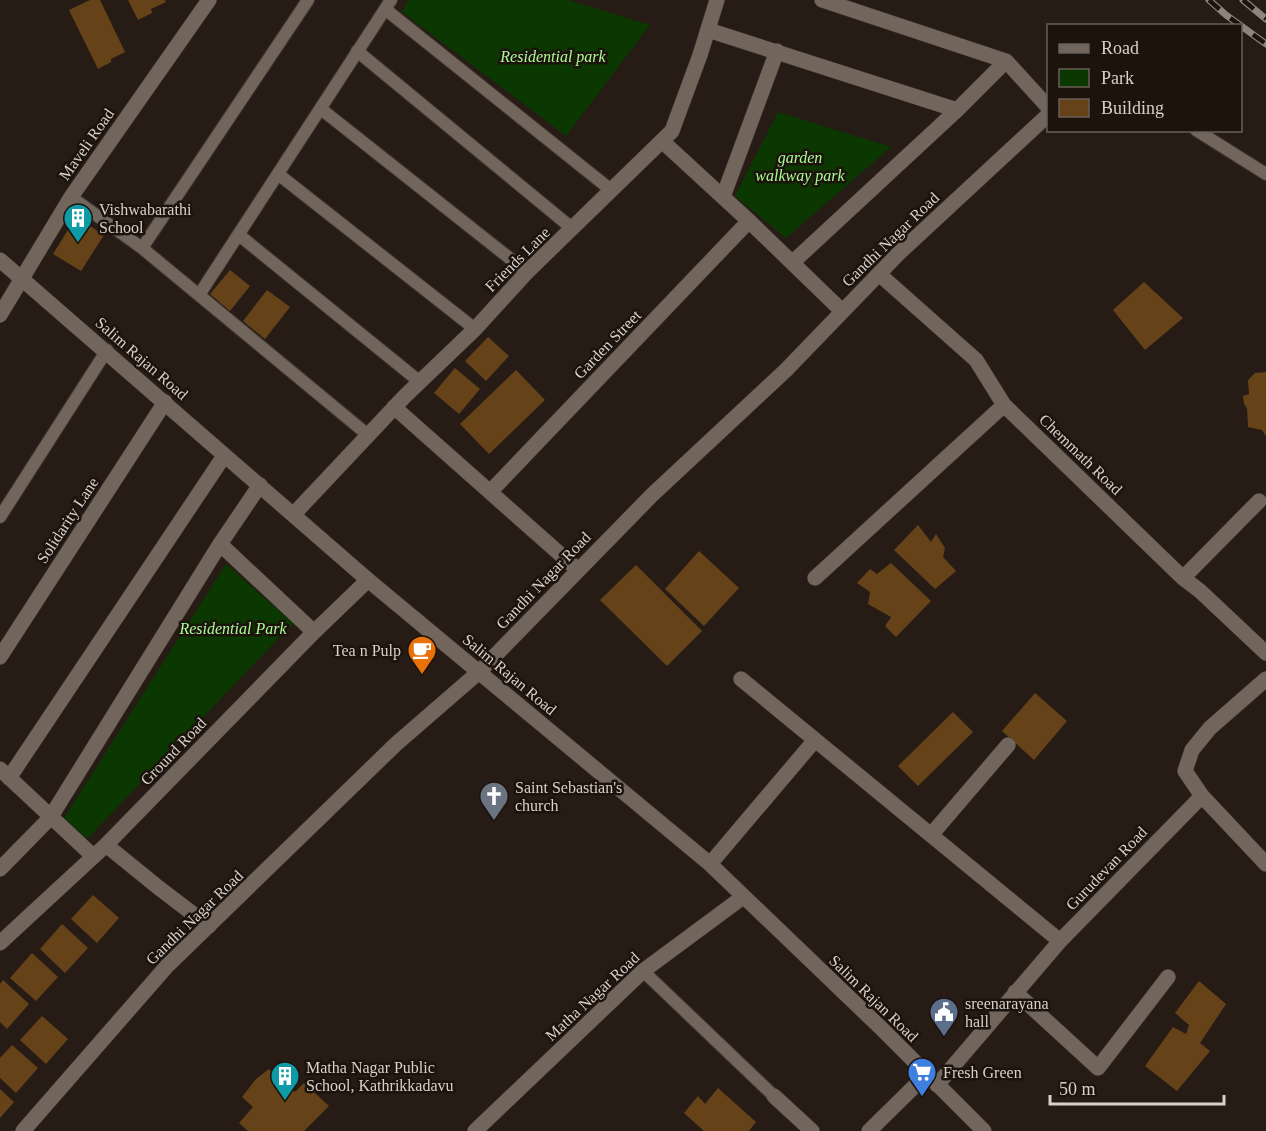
<svg xmlns="http://www.w3.org/2000/svg" width="1266" height="1131" font-family="Georgia,serif">
<rect width="100%" height="100%" fill="#261c15"/>
<path fill="#0b3701" d="M408,0H569L650,25L566,136L402,12Z
M778,112L891,147L786,238L735,196Z
M226,564L293,623L87,839L64,818Z"/>
<path fill="#664219" d="M90,0H100L125,52L111,59V62L98,69L69,10Z
M128,0H165L166,2L151,9L152,13L138,20Z
M76,217L104,235L81,271L53,254Z
M230,270L250,286L230,311L210,294Z
M1144,282L1183,318L1145,350L1113,310Z
M267,290L290,307L265,339L243,321Z
M488,337L509,356L486,381L465,361Z
M455,368L480,389L459,414L434,393Z
M516,370L545,400L489,454L460,424Z
M1266,372V436L1262,430L1248,427L1247,408L1244,404L1243,396L1249,394L1248,380L1255,373Z
M918,525L931,542L936,534L945,548L943,557L956,571L935,589L894,550Z
M699,551L739,588L704,626L665,589Z
M891,563L931,601L896,637L885,626L891,617L868,604L870,592L857,583L870,569L877,574Z
M636,565L702,631L667,666L600,600Z
M1035,693L1067,721L1034,760L1002,731Z
M953,712L973,732L918,786L898,766Z
M93,895L119,918L97,943L71,919Z
M62,924L88,948L65,973L40,949Z
M32,953L58,977L36,1001L10,978Z
M3,980L29,1004L7,1029L0,1022V984Z
M1199,981L1226,1004L1200,1043L1210,1051L1177,1091L1145,1066L1173,1027L1186,1034L1189,1025L1175,1013Z
M42,1016L68,1039L46,1064L20,1040Z
M12,1045L38,1068L16,1093L0,1078V1058Z
M269,1069L295,1092L304,1083L329,1106L304,1131H248L239,1123L253,1107L242,1097L256,1079Z
M718,1088L756,1122L749,1131H704L684,1113L698,1096L705,1104Z
M0,1089L14,1102L0,1118Z"/>
<g fill="none" stroke-linecap="round" stroke-linejoin="round">
<g stroke="#3f3732" stroke-width="14">
<path id="lane" d="M385,9L611,190
M357,51L573,229
M321,109L527,272
M1196,130L1266,174
M278,174L475,329
M71,197L142,248L368,435
M239,235L420,382
M142,248L308,0
M199,295L391,0
M0,517L107,350
M643,971L774,1096"/>
</g>
<g stroke="#3f3732" stroke-width="16">
<path id="street" d="M822,0L1006,61L1048,107
M708,30L957,110
M662,141L749,221L842,311
M723,197L777,51
M793,262L957,110L1006,61
M879,274L976,360L1004,405L1183,578L1200,591L1266,653
M0,315L71,197L209,0
M394,407L578,570
M490,492L749,221
M294,514L405,396L475,329L527,272L672,131L700,55L717,0
M220,544L314,632
M815,578L1004,405
M1183,578L1259,501
M0,657L165,402
M479,672L652,495L786,370L898,254L1048,115
M741,679L1060,941
M1266,679L1210,728L1192,750L1185,771L1202,796L1266,864
M0,769L93,856
M9,778L224,456
M931,835L1008,745
M106,845L159,888L209,926
M710,864L815,740
M0,869L50,818L220,544L260,485
M0,943L106,845L314,632L368,580
M1015,992L1098,1068L1168,977
M937,1085L1060,941L1202,796
M774,1096L812,1131
M475,1131L643,971L743,897
M869,1131L927,1074"/>
</g>
<g stroke="#3f3732" stroke-width="16">
<path id="secondary" d="M0,260L368,580L710,864L882,1029L984,1131
M23,1131L167,966L396,744L479,672"/>
</g>
<use href="#lane" stroke="#71655c" stroke-width="12"/>
<use href="#street" stroke="#71655c" stroke-width="15"/>
<use href="#secondary" stroke="#71655c" stroke-width="15"/>
<g stroke="#8d847e" stroke-width="7">
<path id="rail" d="M1209,0L1226,15L1266,44
M1243,0L1266,19"/>
</g>
<use href="#rail" stroke="#1c130c" stroke-width="4.5" stroke-dasharray="14" stroke-linecap="butt"/>
</g>
<defs>
<g id="building-pin" transform="scale(1.5)"><path d="M0 17L-7.5 6A9.5 9.5 0 1 1 7.5 6Z" fill="#0f9aa8" stroke="#1c130c"/><path d="M-4-6H4V6H1V3H-1V6H-4ZM-2.5-4.3h1.7v1.8h-1.7ZM.8-4.3h1.7v1.8H.8ZM-2.5-1h1.7V.8h-1.7ZM.8-1h1.7V.8H.8Z" fill="#fff"/></g>
<g id="cafe-pin" transform="scale(1.5)"><path d="M0 17L-7.5 6A9.5 9.5 0 1 1 7.5 6Z" fill="#e8710a" stroke="#1c130c"/><path d="M-5.5-4.5H6V0H3Q3 3.5 0 3.5H-2.5Q-5.5 3.5-5.5 0ZM3-3.2v2h1.7v-2ZM-6 4.5H4V6H-6Z" fill="#fff"/></g>
<g id="church-pin" transform="scale(1.5)"><path d="M0 17L-7.5 6A9.5 9.5 0 1 1 7.5 6Z" fill="#6b7280" stroke="#1c130c"/><path d="M-1.2-6h2.4v3.5h3.3v2.4h-3.3V6h-2.4V-.1h-3.3v-2.4h3.3Z" fill="#fff"/></g>
<g id="civic-pin" transform="scale(1.5)"><path d="M0 17L-7.5 6A9.5 9.5 0 1 1 7.5 6Z" fill="#5c6f8a" stroke="#1c130c"/><path d="M-.6-6.5H3V-4.5H.6V-3L4-1V1h2V6H-6V1h2V-1L-.6-3ZM-1.2 2.5V6h2.4V2.5Z" fill="#fff"/></g>
<g id="supermarket-pin" transform="scale(1.5)"><path d="M0 17L-7.5 6A9.5 9.5 0 1 1 7.5 6Z" fill="#3f7fe0" stroke="#1c130c"/><path d="M-6-5.5h2.5l.6 2H6L4.5 2H-2.5L-4.4-4H-6ZM-1.5 3.2a1.3 1.3 0 1 0 .1 0ZM3 3.2a1.3 1.3 0 1 0 .1 0Z" fill="#fff"/></g>
</defs>
<g fill-rule="evenodd">
<use href="#building-pin" x="78" y="218"/>
<use href="#cafe-pin" x="422" y="650"/>
<use href="#church-pin" x="494" y="796"/>
<use href="#civic-pin" x="944" y="1012"/>
<use href="#supermarket-pin" x="922" y="1072"/>
<use href="#building-pin" x="285" y="1076"/>
</g>
<g text-anchor="middle" stroke-width="5" stroke-linejoin="round" paint-order="stroke">
<g font-size="16" font-style="italic" fill="#a9fc97" stroke="#1c130c">
<text x="553" y="62">Residential park</text>
<text x="800" y="163">garden<tspan x="800" dy="18">walkway park</tspan></text>
<text x="233" y="634">Residential Park</text>
</g>
<g font-size="16" fill="#d7d0cb" stroke="#1c130c">
<text transform="translate(86 144) rotate(-55)" y="6">Maveli Road</text>
<text transform="translate(890 239) rotate(-44)" y="6">Gandhi Nagar Road</text>
<text transform="translate(517 259) rotate(-45)" y="6">Friends Lane</text>
<text transform="translate(607 344) rotate(-46)" y="6">Garden Street</text>
<text transform="translate(142 358) rotate(41)" y="6">Salim Rajan Road</text>
<text transform="translate(1081 454) rotate(44)" y="6">Chemmath Road</text>
<text transform="translate(67 520) rotate(-57)" y="6">Solidarity Lane</text>
<text transform="translate(543 580) rotate(-46)" y="6">Gandhi Nagar Road</text>
<text transform="translate(510 674) rotate(40)" y="6">Salim Rajan Road</text>
<text transform="translate(173 751) rotate(-46)" y="6">Ground Road</text>
<text transform="translate(1106 868) rotate(-46)" y="6">Gurudevan Road</text>
<text transform="translate(194 917) rotate(-44)" y="6">Gandhi Nagar Road</text>
<text transform="translate(592 996) rotate(-43)" y="6">Matha Nagar Road</text>
<text transform="translate(874 998) rotate(44)" y="6">Salim Rajan Road</text>
</g>
<g font-size="16" fill="#d7d0cb" stroke="#1c130c" text-anchor="start">
<text x="99" y="215">Vishwabarathi<tspan x="99" dy="18">School</tspan></text>
<text x="401" y="656" text-anchor="end">Tea n Pulp</text>
<text x="515" y="793">Saint Sebastian's<tspan x="515" dy="18">church</tspan></text>
<text x="965" y="1009">sreenarayana<tspan x="965" dy="18">hall</tspan></text>
<text x="306" y="1073">Matha Nagar Public<tspan x="306" dy="18">School, Kathrikkadavu</tspan></text>
<text x="943" y="1078">Fresh Green</text>
</g>
</g>
<rect x="1047" y="24" width="195" height="108" fill="#1c130c" stroke="#675f58" stroke-width="1.5"/>
<rect x="1059" y="44" width="30" height="9" fill="#71655c" stroke="#675f58" stroke-width="1.5"/>
<text x="1101" y="54" font-size="18" fill="#d7d0cb">Road</text>
<rect x="1059" y="69" width="30" height="18" fill="#0b3701" stroke="#675f58" stroke-width="1.5"/>
<text x="1101" y="84" font-size="18" fill="#d7d0cb">Park</text>
<rect x="1059" y="99" width="30" height="18" fill="#664219" stroke="#675f58" stroke-width="1.5"/>
<text x="1101" y="114" font-size="18" fill="#d7d0cb">Building</text>
<path d="M1050 1095v9h174v-9" fill="none" stroke="#d7d0cb" stroke-width="3"/>
<text x="1059" y="1095" font-size="18" fill="#d7d0cb" stroke="#1c130c" stroke-width="4.5" paint-order="stroke">50 m</text>
</svg>
